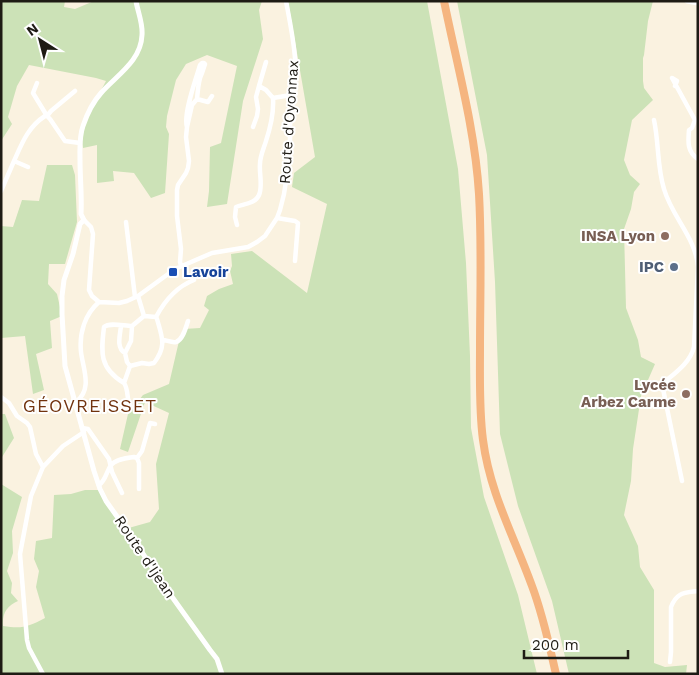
<svg xmlns="http://www.w3.org/2000/svg" width="699" height="675" font-family="'Work Sans',sans-serif">
<rect width="100%" height="100%" fill="#faf2e0"/>
<path fill="#cce2b7" d="M1,1H65L64,7L75,9L94,1H262L259,10L263,39L243,101L227,204L207,207L209,191L210,147L221,143L237,66L207,55L186,64L176,80L167,116L166,127L169,134L165,193L151,198L134,173L113,171L114,181L97,183V145L83,148L80,130L106,81L96,78L29,65L17,86L8,117L12,124L1,141Z
M288,1H427L458,169L466,263L470,356L471,428L484,497L518,595L537,674H1V484L22,497L12,531L13,553L7,571L12,583L11,593L18,601C7,606 2,613 3,626C22,629 28,627 45,618L36,587L39,571L34,559L36,541L52,538L54,495L71,494L85,490H99L125,529L150,522L159,509L156,464L169,413L145,402L128,452L120,449L128,414L143,395L169,384L179,341L184,329L200,328L209,310L204,306L207,296L219,289L233,284L230,271L232,266L231,254L252,251L307,293L327,204L292,187L294,173L315,157Z
M457,1H653L648,21L644,55L643,58V81L644,88L653,100L632,120L624,160L630,175L640,184L634,192L631,209L624,229L626,308L638,340L641,357L655,364L641,396L633,449L631,481L624,515L638,546L640,567L654,590V663L665,667L687,665L686,674H569L552,601L518,506L500,434L495,282L487,155Z
M47,165H72L75,175L77,222L65,264H49L48,284L57,294L62,316L50,321L52,348L36,354L44,390L33,394L25,336L1,338V226L13,227L22,200L39,201Z
M1,414H5L14,438L2,457L1,467Z"/>
<g fill="none" stroke-linecap="round" stroke-linejoin="round">
<path stroke="#fff" stroke-width="4.5" d="M37,83L33,93L47,116L51,111L75,91
M259,86L266,62
M675,86L677,81L672,78L695,120L692,128L689,130C688,142 687,152 698,159
M197,99L208,102L212,96
M654,120C659,143 657,167 664,189C672,217 696,238 698,267
M253,127L257,116L258,109L256,97L259,86L266,90L273,98
M28,167L14,161C22,143 28,127 45,116H47L50,119L65,141L80,143
M1,191L14,161
M277,218L295,221L298,223L295,261
M84,220L91,227L93,234L89,290L92,296L99,302
M126,222L135,297
M237,225L235,217L236,207C243,204 255,204 259,195C263,186 259,173 260,164C260,156 264,148 266,141C271,126 274,113 273,98L291,95
M181,266L180,262L181,249L177,216V190L178,185L186,173L188,168L189,161L186,137L187,127L192,105L197,99C198,90 198,81 202,73C203,70 204,67 205,64L204,63H202L200,65C196,79 183,114 187,127
M138,296L144,316
M99,302L119,303L127,301L138,296L175,269L212,253L248,247L257,242L265,236L277,218L280,210L284,194L290,155V126L292,100L291,95C302,76 290,23 286,1
M156,317C165,300 176,287 194,280
M121,326C120,335 116,348 125,353
M163,340C166,340 172,343 176,342C183,340 186,327 188,321
M130,366L142,363L149,364L154,363C167,346 162,337 157,319L156,317L144,316L132,326L131,341L125,353L127,362L130,366L124,383C99,368 101,352 104,327C110,322 124,326 132,326
M124,383C129,390 126,400 131,407
M1,397L9,403L17,416L27,423L30,427L36,454L43,467
M76,402C93,389 83,369 81,352C79,333 85,314 99,302
M82,428L88,429L109,459L112,472L122,493
M137,458L139,463V489
M682,481L662,384C675,373 690,363 694,347L698,267
M99,485C106,480 106,472 111,465C116,459 127,458 134,457L137,458L142,451L150,423L155,424
M670,662L671,652V607C677,592 684,593 698,591
M43,674L29,648L27,640L20,554L31,496L43,467L63,446L84,432"/>
<path stroke="#fff" stroke-width="5" d="M136,1C138,13 143,23 142,35C141,61 117,75 101,93C93,102 87,114 83,126C79,137 80,149 80,160C80,178 82,196 81,214L84,220L80,224L73,254L64,280L62,296V314L65,366L94,471L100,489L106,501L138,546L165,587L210,650L217,659L222,674
M687,1L698,3"/>
<path stroke="#f5b580" stroke-width="8" d="M444,1C457,65 475,129 479,194C482,246 480,298 480,349C480,379 479,410 483,440C490,494 514,536 532,586C543,615 549,644 556,674"/>
</g>
<g fill="#8d6e63" stroke="#fff" stroke-width="2">
<circle cx="665" cy="236" r="5"/>
<circle cx="686" cy="394" r="5"/>
</g>
<circle fill="#5c6f8a" stroke="#fff" stroke-width="2" cx="674" cy="267" r="5"/>
<rect fill="#1a4fb4" stroke="#fff" stroke-width="2" x="168" y="267" width="10" height="10" rx="2.5"/>
<g text-anchor="middle" stroke-width="4" stroke-linejoin="round" paint-order="stroke">
<g font-size="15" fill="#1e1b14" stroke="#fff">
<text transform="translate(289 122) rotate(-86)" y="5">Route d'Oyonnax</text>
<text transform="translate(145 557) rotate(56)" y="5">Route d'Ijean</text>
</g>
<g font-size="15" font-weight="bold" fill="#785e54" stroke="#fff" text-anchor="end">
<text x="655" y="241">INSA Lyon</text>
<text x="676" y="390">Lycée<tspan x="676" dy="17">Arbez Carme</tspan></text>
</g>
<g font-size="15" font-weight="bold" fill="#4e5e75" stroke="#fff" text-anchor="end">
<text x="664" y="272">IPC</text>
</g>
<g font-size="15" font-weight="bold" fill="#164399" stroke="#fff" text-anchor="start">
<text x="183" y="277">Lavoir</text>
</g>
<g font-size="18" letter-spacing="1" fill="#71330e" stroke="#fff">
<text x="90" y="412">GÉOVREISSET</text>
</g>
</g>
<rect width="699" height="675" fill="none" stroke="#1e1b14" stroke-width="5"/>
<g transform="translate(40 40) rotate(324)" stroke="#ffffff" stroke-width="4" paint-order="stroke">
<path d="M0-4L9 19L0 12L-9 19Z" fill="#1e1b14"/>
<text y="-8" font-size="14" font-weight="bold" text-anchor="middle" fill="#1e1b14">N</text>
</g>
<path d="M524 650v8h104v-8" fill="none" stroke="#1e1b14" stroke-width="2.5"/>
<text x="532" y="650" font-size="15" fill="#1e1b14" stroke="#ffffff" stroke-width="4" paint-order="stroke">200 m</text>
</svg>
